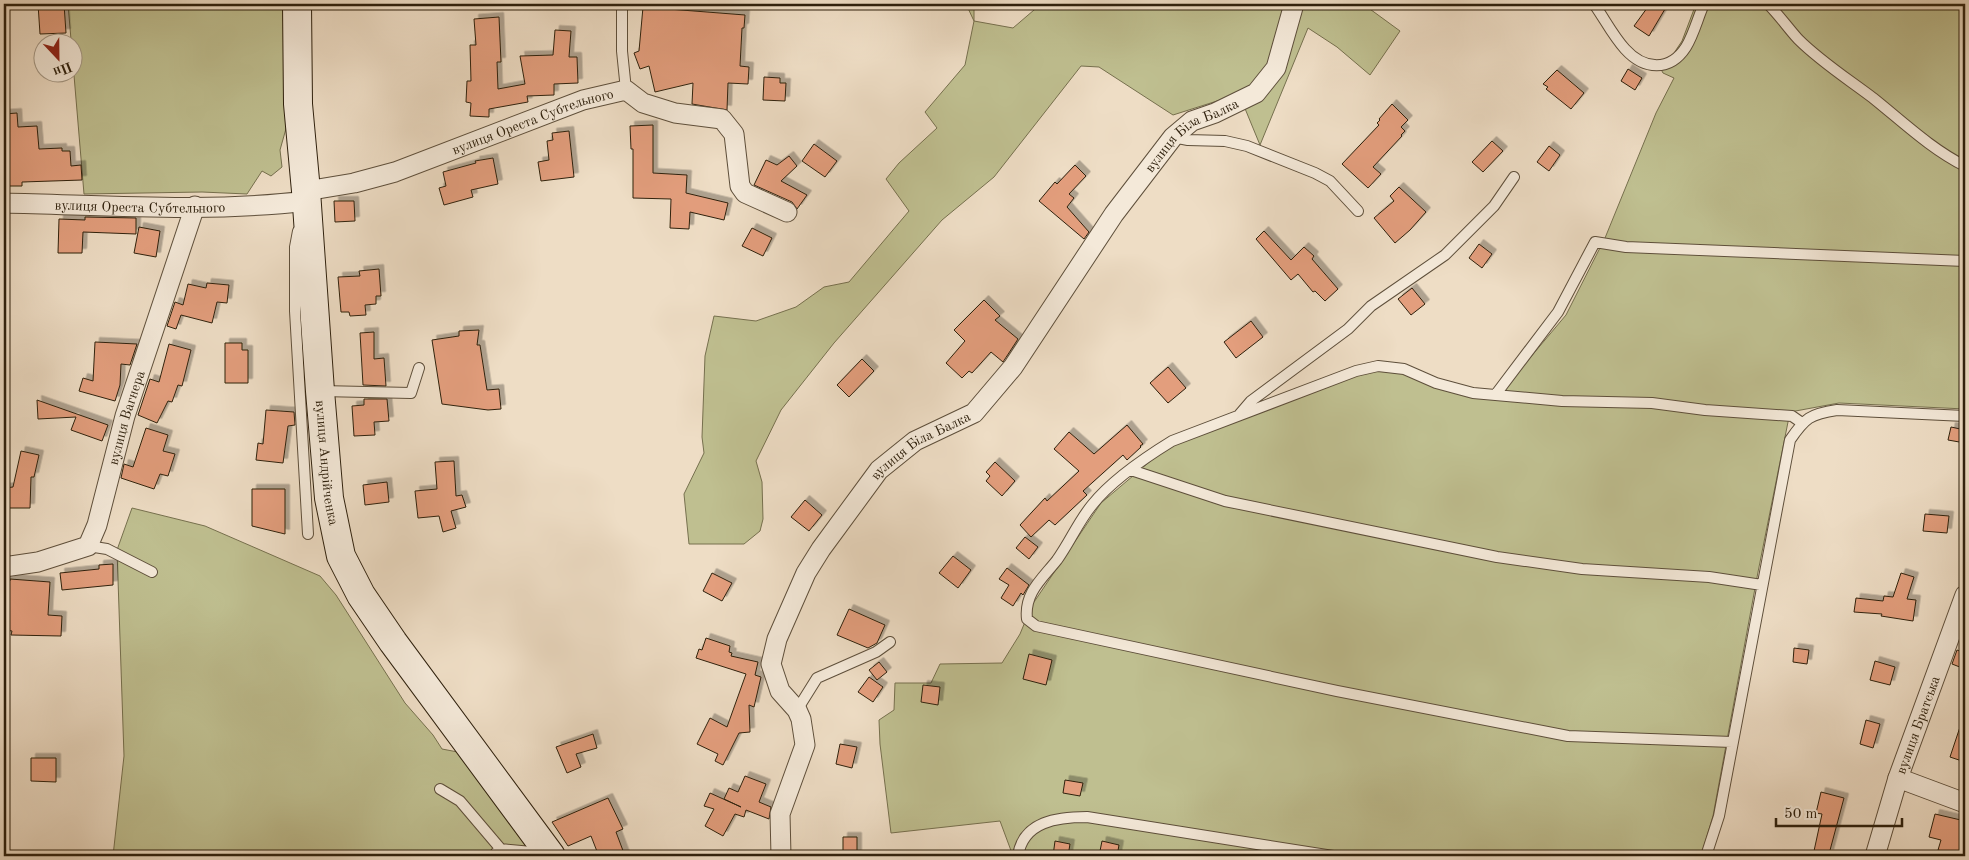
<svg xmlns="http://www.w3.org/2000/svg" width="1969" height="860" font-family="'Old Standard TT',serif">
<defs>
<filter id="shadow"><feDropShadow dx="4.5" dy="-4.5" stdDeviation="0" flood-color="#0004"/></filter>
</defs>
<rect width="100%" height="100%" fill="#eeddc5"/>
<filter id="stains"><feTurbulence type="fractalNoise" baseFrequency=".004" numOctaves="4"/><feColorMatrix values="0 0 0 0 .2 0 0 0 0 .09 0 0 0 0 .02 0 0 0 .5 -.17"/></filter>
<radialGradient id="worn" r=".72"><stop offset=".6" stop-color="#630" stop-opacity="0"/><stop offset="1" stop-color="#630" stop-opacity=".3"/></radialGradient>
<path fill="#bfbf90" stroke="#76704e" d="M68,4H288L287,125L280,150L282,167L271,176L262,171L247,194L202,192L84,194Z
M966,4H974V21L1013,28L1041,4H1363L1400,31L1370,75L1337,47L1308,28L1260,145L1239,94L1173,115L1099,67L1081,66L994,177L942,220L834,343L781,410L756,461L762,482L763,519L760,531L744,544H689L684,494L704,453L702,437L705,356L714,316L756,321L796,307L824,287L849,282L909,211L886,179L899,163L937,128L925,112L965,65L974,21Z
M1696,4H1965V409L1839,403L1790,412L1758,572L1713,816L1701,856H1013L1000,821L891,833L880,744L879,720L894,710L895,683H931L940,664L1002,663L1020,634L1032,605L1101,503L1160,453L1174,444L1357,375L1380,369L1405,372L1497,397L1566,315L1605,238L1656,113L1674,78L1663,73L1657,62L1672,56L1682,41Z
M132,508L205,526L320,576L336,595L405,703L433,735L442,749L463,753L542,856H113L124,756L117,550Z"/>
<path fill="#e39e7d" stroke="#2e200d" filter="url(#shadow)" d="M38,4H64L66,33L40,34Z
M1650,4H1668L1649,36L1634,26Z
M643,7L745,15L744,28H742L740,66L749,67L748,84L728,83L727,110L692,104L693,83L655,92L649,66L640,69L634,53L639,51Z
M499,17L501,62H497L498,89L525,84L520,56L553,55L555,30L571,31L569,57H577L578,83L554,84V95L527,96L528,102L489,109V117L470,116L471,103L466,102L467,81H471L470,45H476L474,19Z
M1628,69L1642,78L1635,90L1621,81Z
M1557,70L1584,93L1571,109L1546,89L1548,87L1543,84Z
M764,77L780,78V83H786L785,101L763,100Z
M1392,104L1408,120L1401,127L1405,131L1401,135L1402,136L1373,167L1381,174L1368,188L1342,164L1379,125L1377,123L1380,120L1379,119Z
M17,113L18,127L37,126L39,149L62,148V151H70L71,166L81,165L82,180L22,182V186H9L4,162L7,161L4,114Z
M653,125V173L687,175L686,193L728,203L724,220L690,212L689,229L670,228L671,199L633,198V149H631L630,126Z
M569,131L574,177L541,181L538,162L549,160L547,141L553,140L552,133Z
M1492,141L1503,151L1483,172L1472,162Z
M814,144L837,161L825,177L802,161Z
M1549,146L1560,155L1549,171L1537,162Z
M789,156L797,166L781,181L807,195L797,209L792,202L754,185L766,160L777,165Z
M493,158L498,184L471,190L473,197L444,205L439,188L446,186L443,172L476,163L475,161Z
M1075,165L1086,176L1069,194L1074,198L1067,207L1089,232L1084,239L1039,201L1055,182L1057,184Z
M1399,187L1426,212L1410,230L1395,243L1374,218L1394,201L1390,196Z
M334,201H354L355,221L335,222Z
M85,217L136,218V234L83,232L82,253H58L59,219L85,220Z
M139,227L160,231L156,257L134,253Z
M752,228L772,238L763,256L742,246Z
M1264,231L1291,260L1304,247L1314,256L1312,259L1338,289L1325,301L1315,291L1313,292L1298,274L1291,280L1256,239Z
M1479,244L1492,254L1482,268L1469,258Z
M379,269L381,296H376V304L365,305L366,315L350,316L349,312H341L338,277L360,276L359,271Z
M207,283L229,285L227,303L217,302L212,323L181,315L176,329L167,326L175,302L183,305L188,284L206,288Z
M1412,288L1425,304L1411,315L1398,299Z
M984,300L1000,316L995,320L1018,339L1003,362L991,352L972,373L969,371L962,378L946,363L965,341L954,330Z
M1251,321L1263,337L1236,358L1224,342Z
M479,330L477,345H480L487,390L499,389L501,409L488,410L442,404L432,340L459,336V331Z
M374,332V359L384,358L386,386L363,385L360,333Z
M95,342L137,344L130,365L121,364L120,385L115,401L79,391L83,378L93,381Z
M225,343H242V350H248V383H225Z
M169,344L191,350L182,386L178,385L172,402L168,401L157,423L138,415L150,379L159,382Z
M862,359L874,371L849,397L837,385Z
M1168,367L1186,388L1168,403L1150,383Z
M364,399H387L389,421L374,422L375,435L354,436L352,406L364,405Z
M37,400L108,425L102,441L71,430L76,417L38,419Z
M266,410L294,412L295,425L288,426L283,463L256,460L258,443L263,444Z
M1127,425L1143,444L1140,446L1141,447L1127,460L1123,455L1083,491L1087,495L1055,525L1049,520L1031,537L1020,525L1045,498L1047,501L1079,471L1054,449L1069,432L1094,454Z
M1951,427L1965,430V443L1948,440Z
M146,428L168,435L163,451L175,454L168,476L160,474L154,489L121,478L124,464L133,467Z
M21,451L39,455L34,477H31L30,508H4V488L13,487Z
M454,461L456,496L462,495L466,507L451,511L456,528L443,532L439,516L418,518L415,491L437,489L435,462Z
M995,462L1015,481L1002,496L986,481L990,476L986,472Z
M387,482L389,502L365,505L363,485Z
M252,489H285V534L252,526Z
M805,500L822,515L809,531L791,517Z
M1925,514L1949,516L1947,533L1923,531Z
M1025,537L1038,547L1029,559L1016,548Z
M953,556L971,570L958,588L939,573Z
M113,564V585L62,590L60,573L99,569V565Z
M1007,568L1029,585L1023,595L1021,593L1013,606L1001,598L1009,585L999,579Z
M712,573L732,583L722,601L703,591Z
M1901,573L1914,577L1907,599L1916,600L1913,621L1881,616L1882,614L1854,612L1856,598L1883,601L1884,596L1893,597Z
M10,579L50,582L48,615L62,616L61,636L11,635L12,631L4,630V581H10Z
M849,609L885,625L877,643L868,648L837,635Z
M706,638L730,646L729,652L732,653L731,656L758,662L755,675L761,677L754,707L749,705L750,732L739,733L723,765L715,761L718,754L697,744L710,718L727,727L746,674L696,658L699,649L702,650Z
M1794,648L1809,650L1807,664L1793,662Z
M1957,650L1965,653V669L1952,664Z
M1029,654L1052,660L1046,685L1023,679Z
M1875,661L1895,667L1890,685L1870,680Z
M879,662L887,672L877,680L869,670Z
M869,677L883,687L873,702L858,692Z
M923,685L940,687L938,705L921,702Z
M1963,718L1965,719V762L1950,757Z
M1866,720L1880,724L1873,748L1860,744Z
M593,734L597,748L576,754L581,767L567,773L556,747Z
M840,744L857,747L852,768L836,764Z
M31,758H56V782L31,781Z
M745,776L766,784L759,802L771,807L769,819L746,810L744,817L735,814L723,836L705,826L714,809L704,806L710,793L741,807L724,799L729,788L738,792Z
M1065,780L1083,783L1080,796L1063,793Z
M1821,792L1844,798L1829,854L1814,851L1822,814L1816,813Z
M608,798L623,829L616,832L625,856H606L604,852L598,854L591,836L568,846L552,822Z
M1935,814L1965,821V856L1938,850L1941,840L1929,837Z
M843,837H857V856H843Z
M1055,841L1070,844L1068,856H1053Z
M1102,841L1119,845L1117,856H1099Z"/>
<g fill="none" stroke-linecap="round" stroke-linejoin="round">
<g stroke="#5e4f3b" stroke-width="12">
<path id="lane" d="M622,4V51L626,90
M1594,4C1604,18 1613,36 1625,49C1644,70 1670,72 1686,47C1694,34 1698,17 1704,4
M1768,4C1779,15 1788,28 1798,39C1821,62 1848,79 1873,98C1903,122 1931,149 1965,166
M1173,137L1188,140L1225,141L1247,146L1315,173L1330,181L1358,211
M298,231L295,247V311L308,534
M321,391L411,393L419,368
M1496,394L1558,312L1595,242L1626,247L1965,261
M1239,415L1251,401L1348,329L1371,306L1445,255L1494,206L1514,177
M1131,470L1225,501L1497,557L1582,569L1709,577L1762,585
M88,546L107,549L152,572
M797,710L817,678L876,652L890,642
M1732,742L1568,736L1337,691L1036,626L1027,619C1024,593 1042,579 1057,560C1070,542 1078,522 1092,505C1111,481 1146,457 1172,441L1356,371L1378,366L1404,369L1436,383L1473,393L1562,401L1652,403L1705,410L1792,416L1802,423
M440,789L460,801L505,854
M1018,856C1023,821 1058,817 1087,817L1333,856
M1706,856L1719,816L1790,440C1805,418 1810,414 1837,410L1965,416"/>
</g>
<g stroke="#5e4f3b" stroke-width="21">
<g id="street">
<path id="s1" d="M306,191L354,183L395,172L583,100L626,90L643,103L675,113L722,119L734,134L740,186L745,193L787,212"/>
<path id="s2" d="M4,203C104,205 207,213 307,201"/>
<path id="s3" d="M4,567L38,562L88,546L97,525L125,416L195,206"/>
<path d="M1898,778L1965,803"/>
<path d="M499,856L505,854L526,856"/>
<path id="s4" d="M781,856L780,814L805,745L801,719L797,710L780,691L771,664L777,639L806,573L821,549L879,470L915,441L974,413L1013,367L1114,214L1173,137L1192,121L1215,113L1256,93L1276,68L1294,4"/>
<path id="s5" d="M1875,856L1898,778L1965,595"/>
</g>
</g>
<g stroke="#2e200d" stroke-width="30">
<g id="secondary">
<path id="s6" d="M297,4L298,104L306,191L320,391L329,498L341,556L361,595L393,642L551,856"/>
</g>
</g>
<use href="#lane" stroke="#f4e9d9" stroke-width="10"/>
<use href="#street" stroke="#f4e9d9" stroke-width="19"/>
<use href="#secondary" stroke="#f4e9d9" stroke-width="28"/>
</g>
<g text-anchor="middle" stroke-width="5" stroke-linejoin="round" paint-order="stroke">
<g font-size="14" fill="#2e200d" stroke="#f4e9d9">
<text dy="5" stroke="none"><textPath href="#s1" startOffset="238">вулиця Ореста Субтельного</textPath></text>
<text dy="5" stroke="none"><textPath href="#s4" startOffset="898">вулиця Біла Балка</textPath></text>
<text dy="5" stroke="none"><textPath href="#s2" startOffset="136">вулиця Ореста Субтельного</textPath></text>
<text dy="5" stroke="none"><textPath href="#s3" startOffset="221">вулиця Вагнера</textPath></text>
<text dy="5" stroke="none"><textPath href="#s4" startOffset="478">вулиця Біла Балка</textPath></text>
<text dy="5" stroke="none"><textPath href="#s6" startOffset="460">вулиця Андрійченка</textPath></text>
<text dy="5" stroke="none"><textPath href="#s5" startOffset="138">вулиця Братська</textPath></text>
</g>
</g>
<rect width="1969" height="860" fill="none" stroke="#eeddc5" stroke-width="20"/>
<rect x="5" y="5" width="1959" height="850" fill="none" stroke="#2e200d" stroke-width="2.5"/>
<rect x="10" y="10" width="1949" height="840" fill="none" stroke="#2e200d"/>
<g transform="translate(58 58) rotate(158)"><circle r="24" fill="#f4e9d9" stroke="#a59987"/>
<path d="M0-4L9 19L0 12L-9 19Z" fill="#8f2418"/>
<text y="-8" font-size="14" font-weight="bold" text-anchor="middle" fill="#2e200d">Пн</text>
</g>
<path d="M1776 818v8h126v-8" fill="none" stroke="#2e200d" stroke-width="2.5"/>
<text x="1784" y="818" font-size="15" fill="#2e200d" stroke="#f4e9d9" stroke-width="4" paint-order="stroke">50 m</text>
<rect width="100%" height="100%" filter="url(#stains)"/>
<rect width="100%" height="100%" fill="url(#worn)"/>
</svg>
